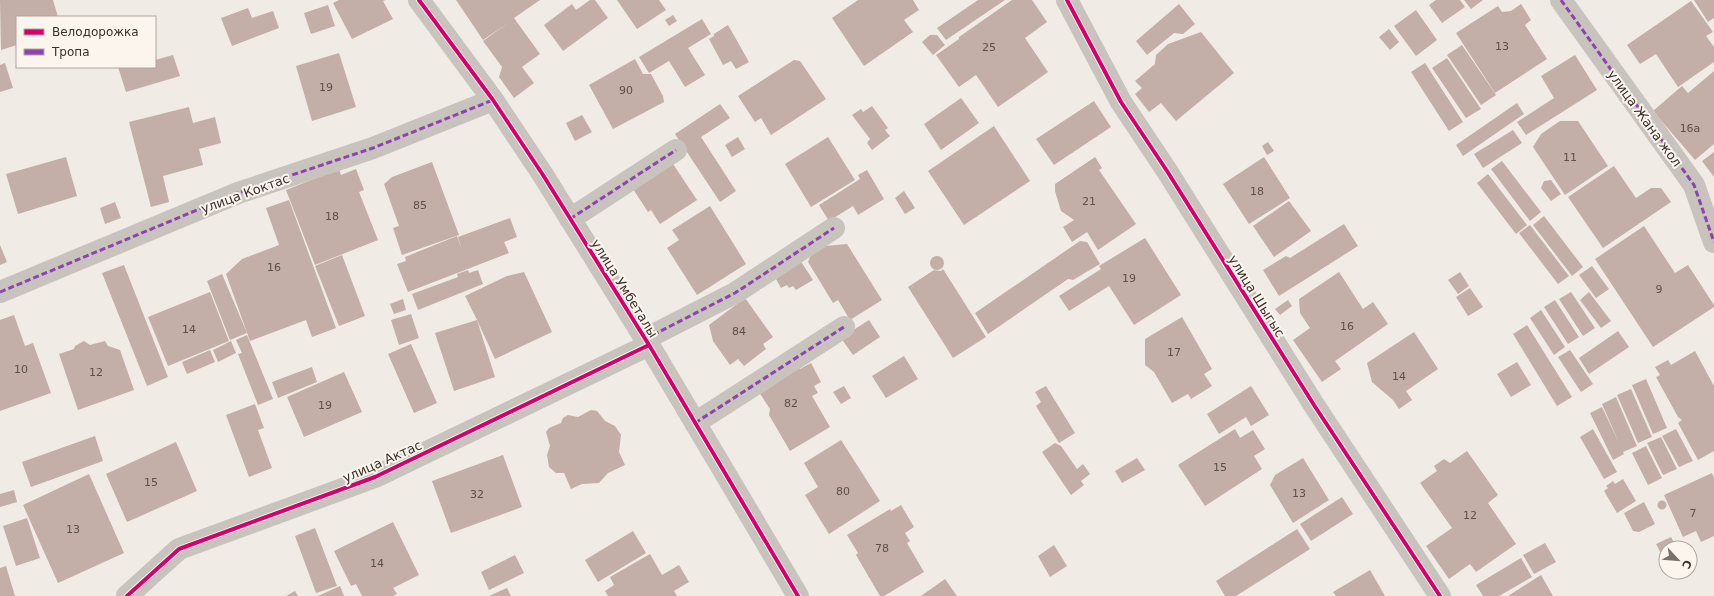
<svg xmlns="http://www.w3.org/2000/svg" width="1714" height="596" font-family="'DejaVu Sans',sans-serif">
<rect width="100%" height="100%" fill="#f0ebe5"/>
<path fill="#c3afa7" d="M0,0H53L58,17H17V45L1,50Z
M339,0H386L383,1L393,19L352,39L333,3Z
M456,0H540L514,18L540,54L522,67L534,83L514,98L499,77L502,67L483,41L508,23L483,40Z
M590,0H595L608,18L563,51L544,25L572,4L576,10Z
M617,0H659L666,10L637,29Z
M858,0H913L919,10L904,20L913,32L864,66L832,18Z
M978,0H1005L946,40L937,28Z
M1012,0H1032L1047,22L1025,38L1048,72L998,107L976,75L959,87L936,55L959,39V37Z
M1436,0H1460L1465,7L1442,23L1429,5Z
M1464,0H1483L1471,9Z
M1694,0H1714V18L1708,22Z
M1691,1L1713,32L1706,36L1714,47V62L1678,87L1656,54L1640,64L1627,45Z
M1179,4L1195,24L1183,34L1174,33L1147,55L1136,41Z
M1521,4L1531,20L1525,25L1547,59L1495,93L1456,33L1498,6L1502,12L1511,11Z
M328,5L335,26L311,34L304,13Z
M248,8L252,18L273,11L279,28L232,46L221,18Z
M1416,10L1437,40L1416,56L1394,26Z
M673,15L677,21L669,26L665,20Z
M702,19L711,34L688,48L705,75L685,87L669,61L649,73L639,57Z
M728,25L749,62L736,69L731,61L723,65L709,39L714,36V34Z
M1389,29L1399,42L1390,50L1379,37Z
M1201,32L1234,73L1176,121L1161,103L1149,112L1135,94L1142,88L1135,81L1155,64L1156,55L1168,44Z
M930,35H937L945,45L933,55L922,42Z
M1462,45L1496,95L1481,105L1447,55Z
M339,53L356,107L312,121L296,66Z
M173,55L180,76L126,92L118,67H155V60Z
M1575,55L1597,90L1526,135L1517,122L1554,98L1541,76Z
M1447,58L1481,109L1466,118L1432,68Z
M635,59L643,74H651L663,96L664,102L613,129L589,85Z
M794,60L800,61L826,99L771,135L761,118L755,122L738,96Z
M5,63L13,88L0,92V65Z
M1425,63L1463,122L1449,131L1411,72Z
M1714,71V144L1695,160L1653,111L1682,86L1688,93Z
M961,98L979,123L941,150L924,124Z
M1094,101L1111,127L1054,165L1036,139Z
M1517,103L1524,114L1463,156L1456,145Z
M720,104L730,118L701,137L736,191L720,202L675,134Z
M872,106L888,128L885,130L890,136L872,150L867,143L870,139L852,115L861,109L863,112Z
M189,107L193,123L215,117L221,143L199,149L203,165L163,176L169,202L151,207L129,122Z
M582,115L592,132L575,141L566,123Z
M1560,121H1578L1608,166L1565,195L1533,147L1541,134Z
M994,126L1030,181L964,225L928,171Z
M1513,130L1522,143L1483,168L1474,154Z
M738,137L745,149L732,157L725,145Z
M828,137L855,180L811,207L785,164Z
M1268,142L1274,151L1267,155L1262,146Z
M1714,152V177L1702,161Z
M66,157L77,196L18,214L6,174Z
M1095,157L1102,168L1099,170L1136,224L1098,250L1087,232L1072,242L1063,227L1074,220L1061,211L1055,191V184Z
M1264,157L1290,198L1249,224L1223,184Z
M1502,161L1541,212L1530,221L1491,169Z
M432,162L459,235L402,255L393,228L399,226L384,184L392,177Z
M673,164L697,200L660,224L651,210L648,212L633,189Z
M1614,166L1636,198L1651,188H1661L1671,202L1603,248L1568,197Z
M339,169L341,175L356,169L364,190L359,192L378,240L315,265L286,190Z
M867,170L884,199L858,215L853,206L829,221L819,205L860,179L858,175Z
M1488,174L1527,225L1516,234L1477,183Z
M1551,180L1561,194L1551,201L1541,188L1544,181Z
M904,191L915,208L905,214L895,198Z
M289,200L336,328L312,337L306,320L250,341L226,274L242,259L279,245L266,208Z
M1289,201L1311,231L1274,257L1253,226Z
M115,202L121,218L105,224L100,208Z
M710,206L746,264L697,295L667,248L679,240L672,230Z
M1544,216L1583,267L1572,276L1533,225Z
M510,218L517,237L504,242L509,253L408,292L397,264L406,261L405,257L457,236L462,250L458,237Z
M1344,224L1358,246L1279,296L1263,270L1286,256L1290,258Z
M1530,225L1569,276L1558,284L1519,233Z
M1644,226L1675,273L1688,265L1714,305V307L1653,347L1595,259Z
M1145,238L1181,295L1134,325L1109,286L1069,311L1059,296L1101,269L1099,266Z
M1080,241L1087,242L1100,264L1073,280L1068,279L988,334L975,313Z
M847,244L882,300L850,320L838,300L833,303L808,262L814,247Z
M0,245L7,262L0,265Z
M342,255L365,316L339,326L315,266Z
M930 263a7 7 0 1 1 14 0a7 7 0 1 1-14 0Z
M800,260L813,280L796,290L793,286L789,288L787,285L781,288L776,279Z
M124,265L168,377L147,386L102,273Z
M1592,266L1609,289L1596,298L1579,275Z
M943,269L986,337L953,358L908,287L934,270L941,271Z
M468,270L469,273L478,270L483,284L418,310L412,294L458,277L457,274Z
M524,272L552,332L495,359L477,320L495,377L454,391L435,333L477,320L465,296L507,276Z
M1339,272L1363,309L1373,302L1388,324L1335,361L1341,369L1322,382L1293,340L1310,328L1300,313L1299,299Z
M1460,272L1469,286L1458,294L1448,280Z
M222,274L247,333L230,340L207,281Z
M1470,288L1483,307L1468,316L1456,297Z
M210,292L229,341L168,366L148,317Z
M1571,292L1595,328L1583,336L1559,299Z
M1589,292L1611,321L1601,328L1580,300Z
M745,298L773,337L763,344L766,349L744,366L738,359L730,365L713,341L709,325Z
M403,299L406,310L394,314L390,304Z
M1288,300L1292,306L1280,315L1275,309Z
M1555,300L1579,337L1568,344L1544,307Z
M1541,310L1565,347L1554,355L1530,318Z
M411,314L419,338L399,345L391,320Z
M14,315L25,346L33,343L51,393L0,411V320Z
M1182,317L1212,369L1204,374L1212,386L1191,399L1188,394L1172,403L1154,372L1145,365V339Z
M869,320L880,337L853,355L841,338Z
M1527,325L1572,397L1557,406L1513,334Z
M1618,331L1629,347L1589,374L1579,358Z
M1414,332L1438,369L1406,391L1412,400L1399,409L1393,400L1372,382L1367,363Z
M247,335L273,399L258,405L238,354L242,353L236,340Z
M84,341L90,345L105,341L108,346L120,350L134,390L78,410L59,354L74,349L75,346Z
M231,341L236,353L218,362L213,350Z
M411,344L437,403L414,413L388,354Z
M210,350L215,362L187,374L182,362Z
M1570,350L1593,384L1581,392L1558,357Z
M1695,351L1714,386V451L1698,460L1678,423L1682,420L1678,417L1656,377L1660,375L1655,367L1668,360L1671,365Z
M904,356L918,379L886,398L872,376Z
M1517,362L1531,385L1511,397L1497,374Z
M811,363L821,382L814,386L818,393L812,396L830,427L790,451L769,415L770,409L759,392L796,368L800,369Z
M312,367L317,382L278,398L272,382Z
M344,372L362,412L304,437L287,397Z
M1646,379L1667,428L1653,434L1632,385Z
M844,386L851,398L841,404L833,392Z
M1046,386L1075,433L1059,443L1036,406L1041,402L1035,392Z
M1251,386L1269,415L1251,426L1246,417L1219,434L1207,414Z
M1631,389L1652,437L1638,443L1617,395Z
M1616,397L1637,446L1623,452L1624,454L1613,460L1590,413L1602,407L1619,443L1602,404Z
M255,404L264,428L258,430L272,468L249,477L226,415Z
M591,410L597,411L605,421L615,426L621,435L619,452L625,465L608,473L599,483L582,484L571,489L564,473H556L549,467L547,455L550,446L546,432L549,428L561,423L563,418L568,415L578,417Z
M1235,429L1240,438L1253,430L1265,449L1254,456L1262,469L1205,506L1178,465Z
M1593,429L1617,472L1604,479L1580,437Z
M1676,429L1693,461L1679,467L1662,436Z
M95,436L103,461L31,487L22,462Z
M1661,437L1677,469L1663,475L1647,443Z
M841,440L880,501L829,534L805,495L818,487L804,463Z
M176,442L197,491L127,522L106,474Z
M1055,443L1061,446L1077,469L1083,464L1090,474L1081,481L1084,485L1071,495L1042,452Z
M1646,446L1662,478L1648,485L1632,453Z
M1467,451L1498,495L1488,503L1516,544L1476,572L1470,564L1449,579L1426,546L1452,528L1420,483L1437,471L1434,466L1444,459L1450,463Z
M503,455L522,507L451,533L432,481Z
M1137,458L1145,470L1122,483L1115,471Z
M1303,458L1329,500L1293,523L1270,485L1275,475Z
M1712,473L1714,478V536L1701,542L1696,531L1683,537L1664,495Z
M89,474L124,553L58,583L23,505Z
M1623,479L1636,501L1617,513L1604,491L1608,488L1606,486L1613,481L1615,484Z
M14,490L17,502L0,507V494Z
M1342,497L1353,514L1311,541L1300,524Z
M1657.5 505a4.5 4.5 0 1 1 9 0a4.5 4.5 0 1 1-9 0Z
M1644,502L1655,524L1639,532L1633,531L1624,513Z
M901,505L914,527L905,533L910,541L907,543L924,572L884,596H880L856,555L858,553L847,535L890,509L891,511Z
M27,518L40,558L16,566L3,526Z
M393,522L419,575L393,588L397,594L393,596H362L356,584L351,586L334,551Z
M315,528L337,586L316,593L295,536Z
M1297,529L1310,549L1236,596H1225L1216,581Z
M633,531L646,553L598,582L585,560Z
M1671,537L1677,548H1666V556L1663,557L1656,544Z
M1545,543L1556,562L1534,574L1523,555Z
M1054,545L1067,566L1050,577L1038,556Z
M650,554L662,575L679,565L689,582L674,591L677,596H608L605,591L614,585L610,577Z
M515,555L524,573L489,590L481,572Z
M1521,558L1532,577L1499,596H1483L1476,585Z
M6,566L15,596H0V568Z
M1370,570L1385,596H1336L1333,592Z
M1541,575L1553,596H1508Z
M945,579L957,596H921Z
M340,586L344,596H318Z
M507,588L511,596H489Z
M295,591L298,596H286Z"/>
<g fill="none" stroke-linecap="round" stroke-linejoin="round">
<path stroke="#c9c3be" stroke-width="22" d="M419,0L493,100L543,175L649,345L798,596
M1067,0L1121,102L1167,171L1314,405L1440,596
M1561,0L1694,185L1714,242
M570,219L676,150
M0,292L238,193L373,148L493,100
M645,339L735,293L834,228
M695,423L844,327
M127,596L179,549L375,477L649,345"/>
<path stroke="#8e44ad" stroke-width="3" stroke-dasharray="6 3" stroke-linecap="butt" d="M1561,0L1694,185L1714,242
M570,219L676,150
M0,292L238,193L373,148L493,100
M645,339L735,293L834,228
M695,423L844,327"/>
<g stroke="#fbf5ee" stroke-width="6">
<path id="cycleway" d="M419,0L493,100L543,175L649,345L798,596
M1067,0L1121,102L1167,171L1314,405L1440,596
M127,596L179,549L375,477L649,345"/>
</g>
<use href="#cycleway" stroke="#d6006c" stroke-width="4"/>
</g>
<g text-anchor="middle" stroke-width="4" stroke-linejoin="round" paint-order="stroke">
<g font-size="11" fill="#5d504a">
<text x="1502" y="50">13</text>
<text x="989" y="51">25</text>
<text x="326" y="91">19</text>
<text x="626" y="94">90</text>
<text x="1690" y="132">16а</text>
<text x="1570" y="161">11</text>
<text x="1257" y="195">18</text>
<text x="1089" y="205">21</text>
<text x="420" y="209">85</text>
<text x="332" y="220">18</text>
<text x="274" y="271">16</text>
<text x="1129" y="282">19</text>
<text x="1659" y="293">9</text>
<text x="1347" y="330">16</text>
<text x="189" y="333">14</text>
<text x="739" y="335">84</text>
<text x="1174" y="356">17</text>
<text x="21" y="373">10</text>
<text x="96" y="376">12</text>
<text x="1399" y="380">14</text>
<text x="791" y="407">82</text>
<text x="325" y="409">19</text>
<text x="1220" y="471">15</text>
<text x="151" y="486">15</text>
<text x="843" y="495">80</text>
<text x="1299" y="497">13</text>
<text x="477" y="498">32</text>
<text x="1693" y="517">7</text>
<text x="1470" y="519">12</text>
<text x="73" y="533">13</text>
<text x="882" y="552">78</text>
<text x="377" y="567">14</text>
</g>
<g font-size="13" fill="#3b302b" stroke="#fbf5ee">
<text transform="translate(1645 118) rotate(54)" y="5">улица Жана жол</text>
<text transform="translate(245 193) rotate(-20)" y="5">улица Коктас</text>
<text transform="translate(625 288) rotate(58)" y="5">улица Умбеталы</text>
<text transform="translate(1257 296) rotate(58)" y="5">улица Шыгыс</text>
<text transform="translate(382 461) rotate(-24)" y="5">улица Актас</text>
</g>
</g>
<rect x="16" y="16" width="140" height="52" fill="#fbf5ee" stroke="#aea6a0"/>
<rect x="24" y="29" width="20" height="6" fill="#d6006c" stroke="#aea6a0"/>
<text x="52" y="36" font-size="12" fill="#3b302b">Велодорожка</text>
<rect x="24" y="49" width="20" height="6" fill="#8e44ad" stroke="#aea6a0"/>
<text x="52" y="56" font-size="12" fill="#3b302b">Тропа</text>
<g transform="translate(1678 560) rotate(116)"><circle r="19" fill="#fbf5ee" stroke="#aea6a0"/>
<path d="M0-3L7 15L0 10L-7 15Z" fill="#7a716c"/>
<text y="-6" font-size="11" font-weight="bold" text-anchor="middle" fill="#3b302b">С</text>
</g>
</svg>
